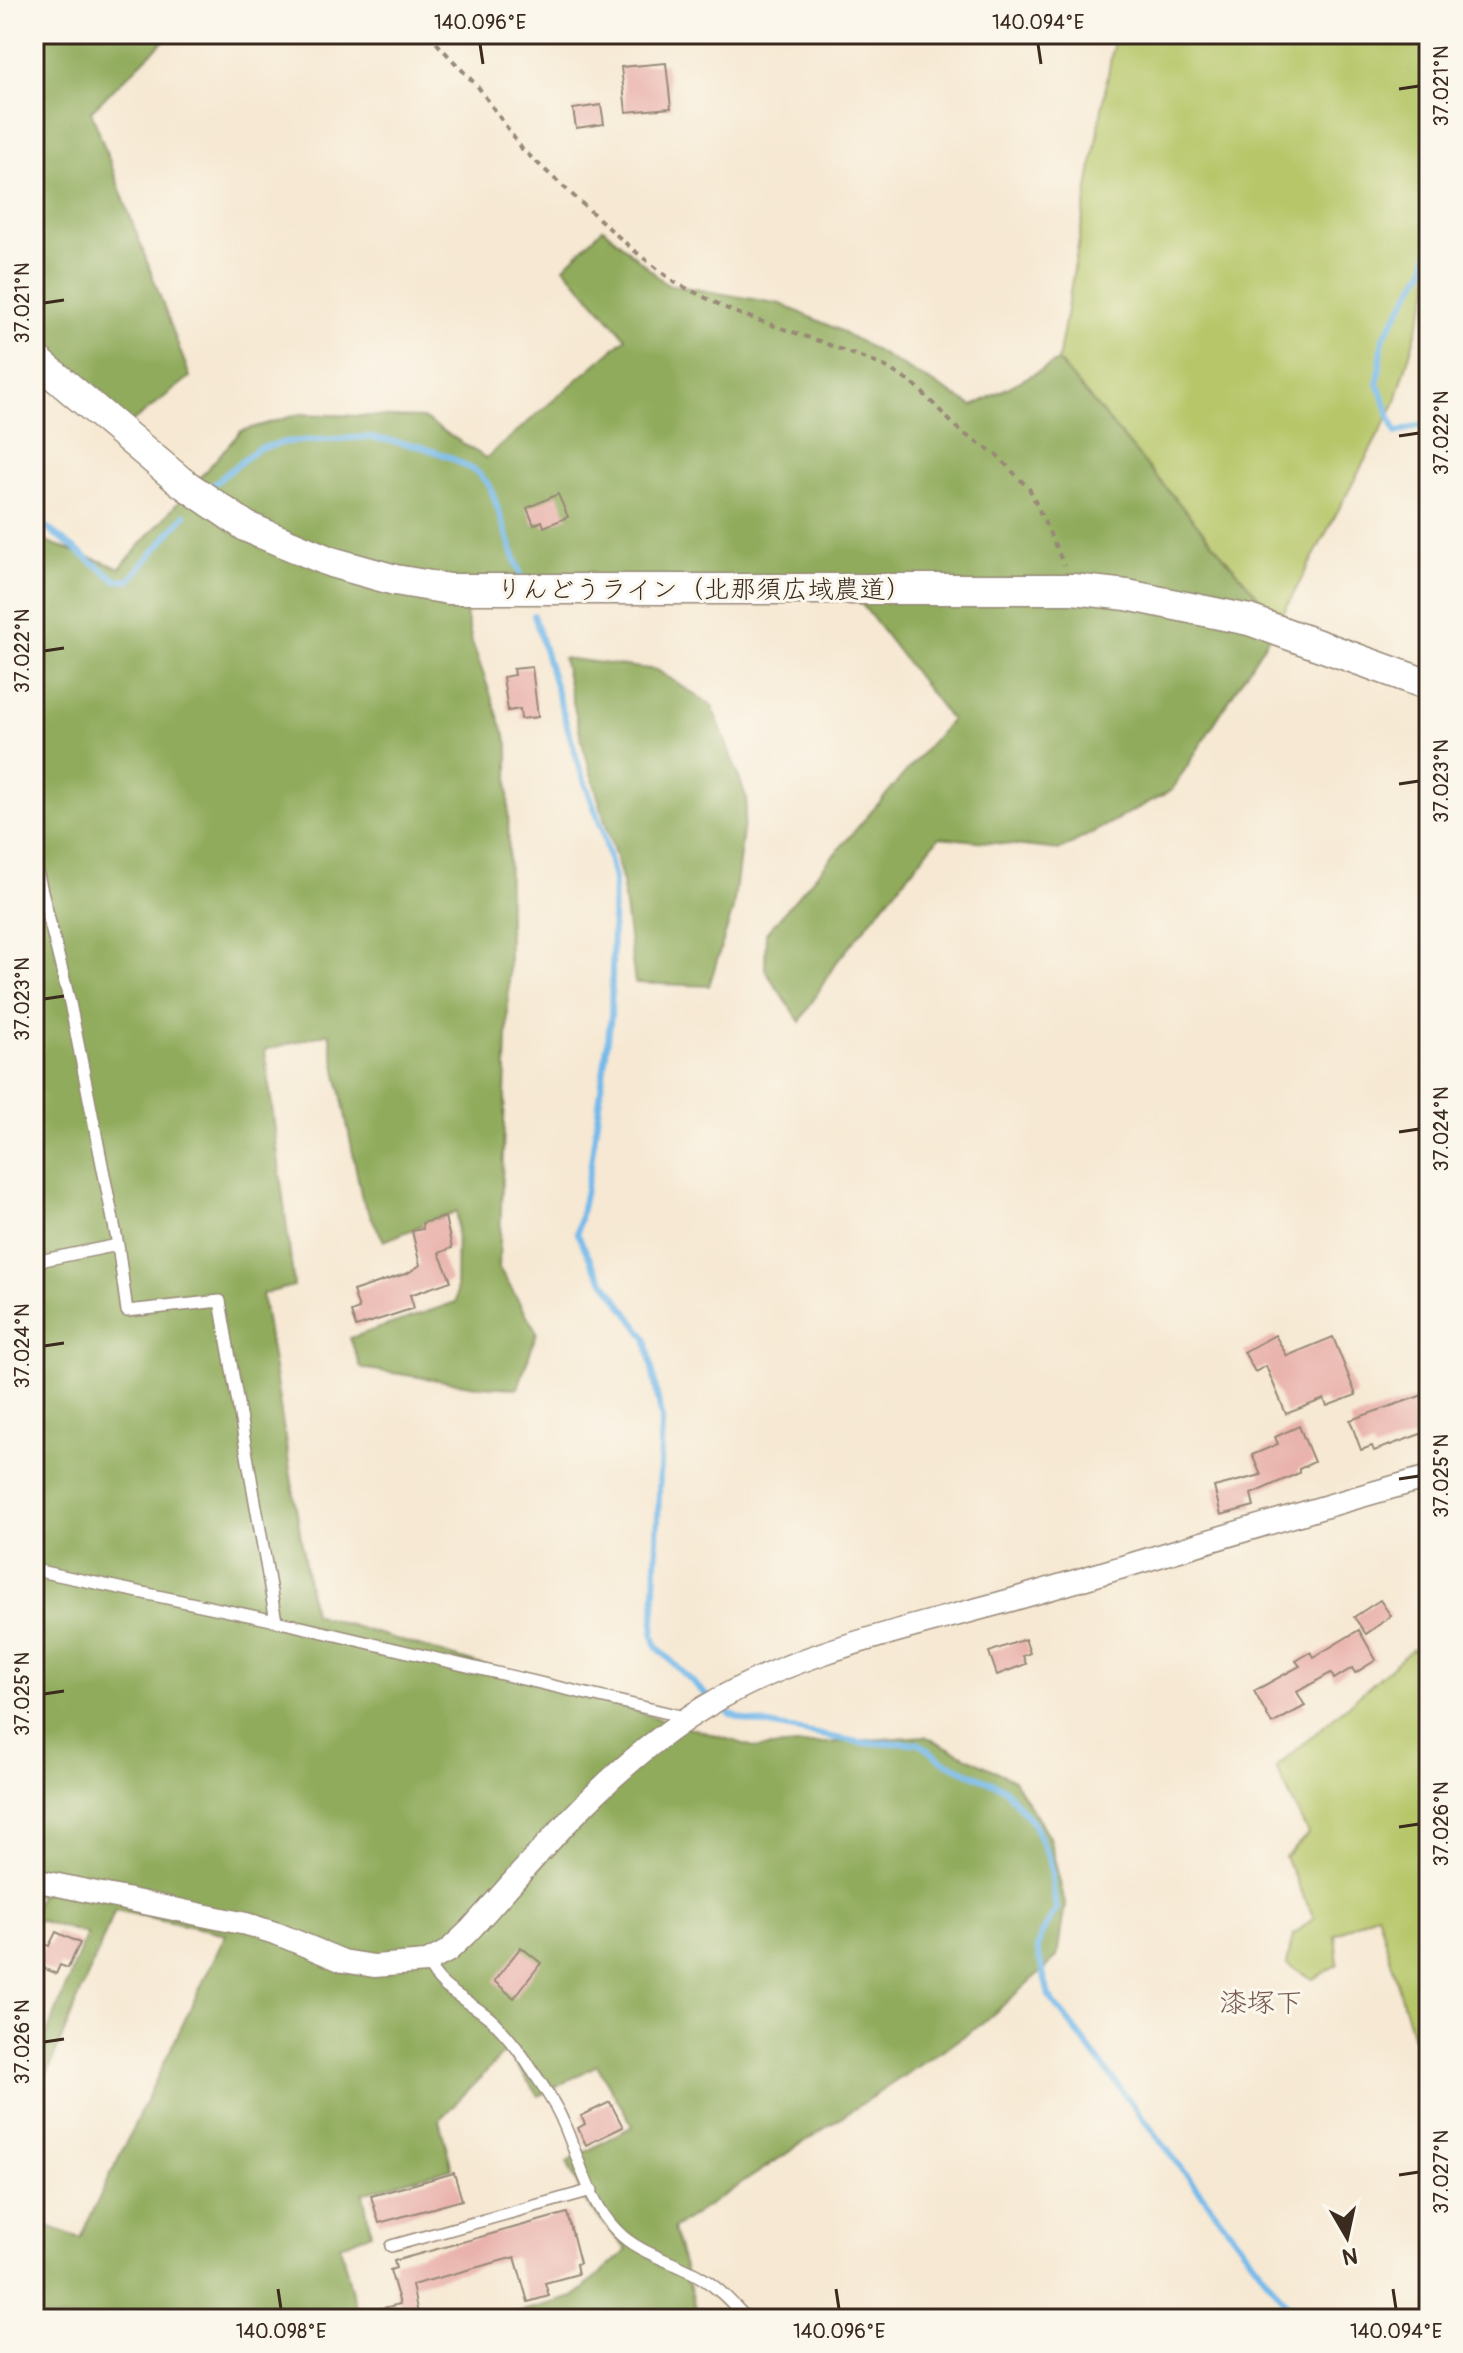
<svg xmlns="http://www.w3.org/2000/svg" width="1463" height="2353" font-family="Pangolin,'Klee One',sans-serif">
<rect width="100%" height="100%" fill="#fbf7ec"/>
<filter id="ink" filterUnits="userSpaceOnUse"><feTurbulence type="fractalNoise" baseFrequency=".0125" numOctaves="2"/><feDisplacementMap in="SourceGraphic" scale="16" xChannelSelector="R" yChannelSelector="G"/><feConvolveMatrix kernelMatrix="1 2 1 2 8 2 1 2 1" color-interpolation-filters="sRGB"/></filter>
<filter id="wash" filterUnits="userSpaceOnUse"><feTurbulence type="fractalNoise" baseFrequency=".006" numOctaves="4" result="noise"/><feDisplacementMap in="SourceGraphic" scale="32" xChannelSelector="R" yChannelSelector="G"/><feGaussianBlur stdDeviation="1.8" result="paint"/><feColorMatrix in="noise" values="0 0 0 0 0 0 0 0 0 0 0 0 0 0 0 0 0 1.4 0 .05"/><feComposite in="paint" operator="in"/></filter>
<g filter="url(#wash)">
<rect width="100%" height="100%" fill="#f6e8d2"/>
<path fill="#b6c668" stroke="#787843" stroke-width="2" d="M1115,34H1429V289L1395,404L1279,621L1058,361Z
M1412,1649L1429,1666V2041L1413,2037L1377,1913L1335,1935L1338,1964L1313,1979L1287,1964L1293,1935L1314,1918L1285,1857L1308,1834L1276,1768Z"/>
<path fill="#90ab5c" stroke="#666a3d" stroke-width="2" d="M34,34H171L91,111L190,377L131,423L34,340Z
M603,228L666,284L781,304L841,331L973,406L1058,361L1279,621L1172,790L1060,850L939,837L835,964L800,1022L765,970L766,933L951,720L844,581L463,600L472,642L508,744L509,979L499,1268L537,1332L518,1388L477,1386L361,1368L350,1338L456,1302L457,1211L384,1241L362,1199L329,1033L265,1050L294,1286L262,1294L313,1614L757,1748L925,1736L1014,1780L1049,1837L1065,1904L1057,1957L982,2024L673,2229L699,2319H493L574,2297L627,2250L586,2203L567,2162L633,2126L597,2065L539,2096L506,2051L439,2120L452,2168L363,2193L371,2233L340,2246L359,2319H34V2221L80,2238L226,1934L115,1910L34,2105V2066L87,1934L34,1919V1908L40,1895L34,1893V547L42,540L120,568L241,431L300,414L423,418L486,458L626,338L564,267Z
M563,658L657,670L712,706L747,799L733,909L709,986L635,983L621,875L583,746Z"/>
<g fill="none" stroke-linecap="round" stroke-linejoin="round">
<path stroke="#74b9ea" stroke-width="6" d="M1429,252L1424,270L1383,338L1378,384L1396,433L1420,425H1429
M215,483L257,449L286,442L368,437L419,446L447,456L477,472L490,486L523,582
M34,518L116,580L129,581L185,515
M534,615L580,769L602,829L614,879L611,1016L590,1170L577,1233L594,1267L646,1338L662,1420L653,1636L657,1647L708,1697
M728,1713L748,1721L863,1743H918L945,1762L1004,1788L1033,1823L1050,1861L1056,1910L1041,1935L1037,1948L1049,1996L1298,2319"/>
</g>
<g id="blocks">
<path fill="#e9b2ac" d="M666,63L671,108L626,112L621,67Z
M601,105L604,124L576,128L573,109Z
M558,494L568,517L544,527L542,521L534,525L527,508Z
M532,667L538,717L521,719L520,709L508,711L503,677L514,675L513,669Z
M445,1217L452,1248L439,1253L451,1281L410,1295L414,1308L356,1327L351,1312L359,1309L353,1291L408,1273L420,1265L412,1231L423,1229L422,1223Z
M1275,1335L1287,1356L1333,1337L1356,1395L1327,1406L1324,1399L1286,1414L1266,1366L1255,1372L1244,1352Z
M1429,1393V1431L1374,1451L1372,1446L1361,1450L1350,1420Z
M1299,1426L1314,1462L1299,1469V1473L1251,1494L1254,1506L1221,1515L1214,1487L1261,1475L1252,1455L1278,1444L1275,1437Z
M1380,1600L1391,1616L1366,1634L1354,1617Z
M1359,1630L1376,1660L1355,1673L1352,1668L1334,1679L1331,1673L1297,1692L1305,1706L1272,1724L1254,1691L1300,1666L1296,1661L1311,1652L1314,1657Z
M1025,1639L1030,1653L1023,1656L1026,1664L997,1675L989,1652Z
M56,1932L80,1943L68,1968L60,1965L56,1974L35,1964L45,1944L49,1946Z
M521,1947L541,1963L514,1998L494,1981Z
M610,2102L623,2127L586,2145L578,2128L585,2124L581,2116Z
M454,2173L462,2200L379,2223L371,2196Z
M567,2213L580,2263L576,2264L578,2274L545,2283L549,2296L528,2302L515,2257L412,2285L419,2319H366V2312L400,2304L390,2270L396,2268L394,2261Z"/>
</g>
</g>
<g filter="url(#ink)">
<use href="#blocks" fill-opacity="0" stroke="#988978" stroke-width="2"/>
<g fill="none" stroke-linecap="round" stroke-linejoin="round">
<g stroke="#988978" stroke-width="14">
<path id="lane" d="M34,129L36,128
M34,859L70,1003L118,1245L34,1262
M118,1245L127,1311L220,1301L276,1621
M34,1570L276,1621L689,1718
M427,1962C442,1994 470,1999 494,2022C508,2036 522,2054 532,2070C543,2086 556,2104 563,2122C579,2158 589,2203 617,2231C640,2255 675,2261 702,2278C720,2289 733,2304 747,2319
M391,2246L592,2190"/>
</g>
<g stroke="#988978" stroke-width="25">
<path id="street" d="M34,1880L246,1924L278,1934L343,1961L374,1966L427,1962L448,1951L469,1931C542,1850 610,1765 705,1707C798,1650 913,1628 1018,1598C1155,1558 1291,1515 1429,1477"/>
</g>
<g stroke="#988978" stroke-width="33">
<path id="secondary" d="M34,358L180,481L247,527L331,562L395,580L449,589H1073L1127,595L1249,620L1429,685"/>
</g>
<path stroke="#988978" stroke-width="4" stroke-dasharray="6 6" stroke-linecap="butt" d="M428,34L479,88L522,149L631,248L674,282L734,312L819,341L886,367L916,386L961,432L996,454L1030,490L1064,565"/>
<use href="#lane" stroke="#fff" stroke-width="11"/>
<use href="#street" stroke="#fff" stroke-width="22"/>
<use href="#secondary" stroke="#fff" stroke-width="30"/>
</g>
</g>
<path fill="none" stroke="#3b2a1e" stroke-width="3" d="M480,44L483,64M1038,44L1041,64M1399,89L1419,86M44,303L64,300M1399,436L1419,433M44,651L64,648M1399,784L1419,781M44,999L64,996M1399,1132L1419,1129M44,1346L64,1343M1399,1479L1419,1476M44,1694L64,1691M1399,1827L1419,1824M44,2042L64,2039M1399,2175L1419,2172M278,2289L281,2309M836,2289L839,2309M1393,2289L1396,2309"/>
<g text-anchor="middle" stroke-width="6" stroke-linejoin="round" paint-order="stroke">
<g font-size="26" fill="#3b2a1e" stroke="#fbf7ec">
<text x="704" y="598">りんどうライン（北那須広域農道）</text>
</g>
<g font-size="28" fill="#785a50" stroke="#fbf7ec">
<text x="1261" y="2012">漆塚下</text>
</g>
</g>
<rect width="1463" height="2353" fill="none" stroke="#fbf7ec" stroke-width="88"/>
<g transform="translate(1347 2237) rotate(171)" stroke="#fbf7ec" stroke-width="6" paint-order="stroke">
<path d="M0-6L14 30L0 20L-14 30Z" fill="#3b2a1e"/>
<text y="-12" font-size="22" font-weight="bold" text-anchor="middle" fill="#3b2a1e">N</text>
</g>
<rect x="44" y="44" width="1375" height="2265" fill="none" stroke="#3b2a1e" stroke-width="3"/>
<g font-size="20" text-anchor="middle" fill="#3b2a1e">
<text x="480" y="29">140.096°E</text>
<text x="1038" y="29">140.094°E</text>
<text transform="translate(1441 86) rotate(-90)" y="7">37.021°N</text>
<text transform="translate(22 303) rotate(-90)" y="7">37.021°N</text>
<text transform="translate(1441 433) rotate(-90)" y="7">37.022°N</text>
<text transform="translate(22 651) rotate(-90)" y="7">37.022°N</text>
<text transform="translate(1441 781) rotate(-90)" y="7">37.023°N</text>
<text transform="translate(22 999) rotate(-90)" y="7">37.023°N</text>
<text transform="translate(1441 1129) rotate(-90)" y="7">37.024°N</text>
<text transform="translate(22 1346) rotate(-90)" y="7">37.024°N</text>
<text transform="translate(1441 1476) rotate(-90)" y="7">37.025°N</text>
<text transform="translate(22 1694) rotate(-90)" y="7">37.025°N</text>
<text transform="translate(1441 1824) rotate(-90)" y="7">37.026°N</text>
<text transform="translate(22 2042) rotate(-90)" y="7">37.026°N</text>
<text transform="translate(1441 2172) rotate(-90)" y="7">37.027°N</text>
<text x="281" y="2338">140.098°E</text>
<text x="839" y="2338">140.096°E</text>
<text x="1396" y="2338">140.094°E</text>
</g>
</svg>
